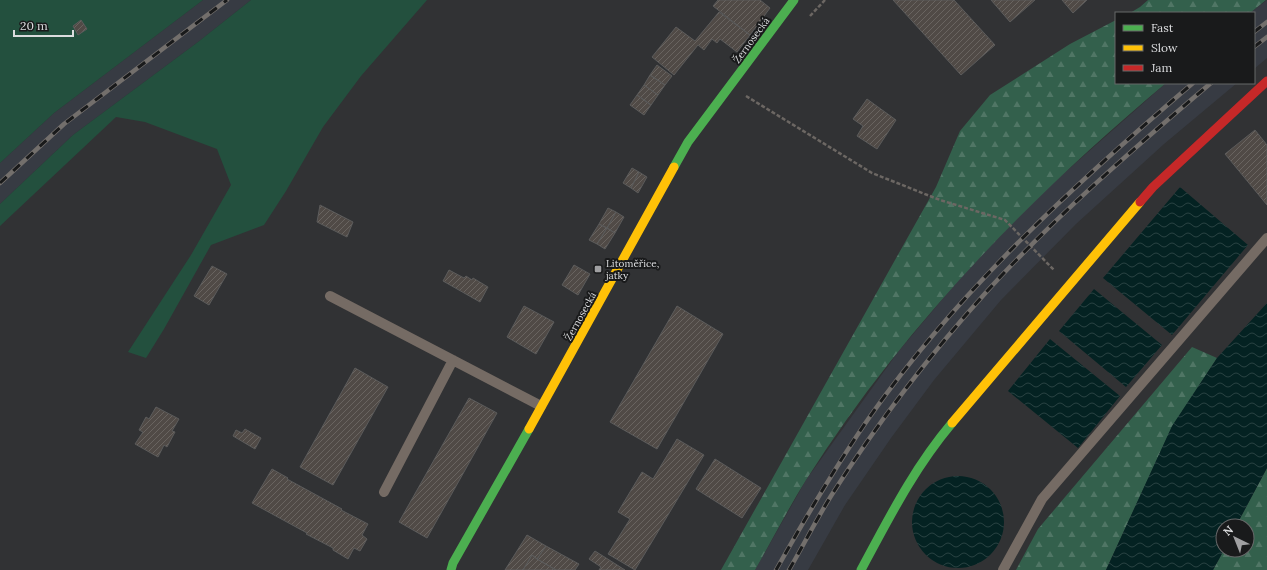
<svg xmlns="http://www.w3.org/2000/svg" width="1267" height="570" font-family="Lora,serif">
<defs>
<pattern id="forest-firs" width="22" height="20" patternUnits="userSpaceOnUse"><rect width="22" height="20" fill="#33604c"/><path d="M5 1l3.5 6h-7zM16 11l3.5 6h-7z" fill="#507665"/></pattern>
<pattern id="water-waves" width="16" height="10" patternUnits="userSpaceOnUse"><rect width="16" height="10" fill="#042222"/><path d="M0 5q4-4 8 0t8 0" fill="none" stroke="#284242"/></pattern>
<pattern id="building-hatch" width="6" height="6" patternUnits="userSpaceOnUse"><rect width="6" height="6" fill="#504a46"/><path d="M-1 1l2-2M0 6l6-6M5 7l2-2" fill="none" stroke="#696460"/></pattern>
</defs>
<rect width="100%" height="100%" fill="#313234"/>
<path fill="#373b43" d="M203,0H251L198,42L73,135L0,204V163L54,113Z
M1267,0V58L1254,69V13H1250Z
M1166,83H1237L1164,144L1076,224L1001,300L934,380L891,438L845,505L808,570H755L806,480L898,352L967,270L1044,191Z"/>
<path fill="#23503e" d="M0,0H203L54,113L0,163Z
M251,0H427L361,76L323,127L286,191L264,225L211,245L164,329L146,358L128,352L191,255L231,185L217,149L145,122L116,117L0,226V204L73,135L198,42Z"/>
<path fill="url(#forest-firs)" d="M1148,0H1266L1250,13H1130L1140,7Z
M1116,20V83H1166C1028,199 903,327 806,480C788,509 772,540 755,570H721L936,187L960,131L990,95L1070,44Z
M1192,347L1217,358L1172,427L1106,570H1016L1038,529Z
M1267,468V570H1213L1224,550H1247V526H1236Z"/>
<path fill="url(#water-waves)" d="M1180,187L1248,245L1172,335L1103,278Z
M1094,289L1162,345L1126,387L1059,331Z
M1267,303V468L1236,526H1223L1224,550L1213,570H1106L1172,426L1217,358Z
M1050,339L1120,396L1078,448L1008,391Z
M912 522a46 46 0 1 1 92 0a46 46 0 1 1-92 0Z"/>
<path fill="url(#building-hatch)" stroke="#5b5b5b" d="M718,0H760L770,8L750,35L713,6Z
M893,0H954L995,45L961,75Z
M991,0H1035L1010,22Z
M1062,0H1087L1073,13Z
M719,12L750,35L737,52L720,39L717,43L712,39L704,50L698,45L674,75L652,57L676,27L695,41Z
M81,20L87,29L78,35L73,26Z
M657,65L672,76L665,85L650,75Z
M650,75L665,85L658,95L644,85Z
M644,85L658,95L651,105L637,95Z
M637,95L651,105L644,115L630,105Z
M867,99L896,120L877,149L857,136L863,126L853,119Z
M1255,130L1267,145V205L1225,154Z
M632,168L639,172L631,188L623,183Z
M639,172L647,177L638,193L631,188Z
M320,205L353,222L347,237L317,222Z
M608,208L616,212L607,228L599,224Z
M616,212L624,217L615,233L607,228Z
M599,224L607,228L597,244L589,240Z
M607,228L615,233L605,249L597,244Z
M574,265L590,274L578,295L562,285Z
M212,266L227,274L209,305L194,296Z
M449,270L464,278L466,276L472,280L473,278L488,287L480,302L443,281Z
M524,306L554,322L536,354L507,337Z
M677,306L723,334L657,449L610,422Z
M355,368L388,387L333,485L300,467Z
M469,398L497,413L427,538L399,522Z
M156,407L179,419L172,431L175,432L167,447L164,445L158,457L135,444L143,432L139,430L146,417L149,419Z
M245,429L261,438L255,449L233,436L236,430L242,433Z
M677,439L704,455L635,570L608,554L630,519L618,512L642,472L653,479Z
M715,459L761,488L742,518L696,489Z
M272,469L288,478L287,479L342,509L341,510L368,524L362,535L367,539L360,551L354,548L348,559L333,550V548L306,534L307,533L252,503Z
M527,535L546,546L537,559L532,555L523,570H505Z
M546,546L579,564L575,570H556L537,559Z
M595,551L625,570H599L601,567L589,559Z
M532,555L537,559L556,570H523Z"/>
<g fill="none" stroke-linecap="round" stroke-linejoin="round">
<path stroke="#6c6763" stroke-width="2.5" stroke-dasharray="4 2" stroke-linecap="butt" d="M810,16L825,0
M746,96L872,173L940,200L1005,220L1054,270"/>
<path stroke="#756b64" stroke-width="10" d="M330,296L541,406
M384,492L453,360
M1003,570L1042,499L1267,238"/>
<path stroke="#4caf50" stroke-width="9" d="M674,167L688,142L794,0
M451,570L453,563L529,429
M861,570C889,518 914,468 952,423"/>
<path stroke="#ffc107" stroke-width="9" d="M952,423L1140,202
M529,429L674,167"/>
<path stroke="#c62828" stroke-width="9" d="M1140,202L1153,187L1267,81"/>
<g stroke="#736f6c" stroke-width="4.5">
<path id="rail" d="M1254,32L1267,22
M1254,47L1267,37
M0,183L64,124L227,0
M776,570C806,517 836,465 871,415C960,289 1076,183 1193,83
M789,570C803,546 816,520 831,496C877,423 931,353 989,289C1057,215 1134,148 1211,83"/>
</g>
<use href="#rail" stroke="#191a1b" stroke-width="3" stroke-dasharray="9" stroke-linecap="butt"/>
</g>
<rect fill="#a0a0a2" stroke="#191a1b" stroke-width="1.5" x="594" y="265" width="8" height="8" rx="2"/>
<g text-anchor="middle" stroke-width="4" stroke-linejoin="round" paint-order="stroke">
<g font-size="10" fill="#dbdcde" stroke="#191a1b">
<text transform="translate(751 40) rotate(-54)" y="4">Žernosecká</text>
<text transform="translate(580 316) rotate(-61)" y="4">Žernosecká</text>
</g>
<g font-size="10" fill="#dbdcde" stroke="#191a1b" text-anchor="start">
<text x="606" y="267">Litoměřice,<tspan x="606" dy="12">jatky</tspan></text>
</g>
</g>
<rect x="1115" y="12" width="140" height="72" fill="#191a1b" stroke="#676869"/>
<rect x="1123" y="25" width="20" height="6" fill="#4caf50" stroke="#676869"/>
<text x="1151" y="32" font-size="12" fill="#dbdcde">Fast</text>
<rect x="1123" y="45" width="20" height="6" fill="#ffc107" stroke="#676869"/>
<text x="1151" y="52" font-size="12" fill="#dbdcde">Slow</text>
<rect x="1123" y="65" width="20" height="6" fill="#c62828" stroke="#676869"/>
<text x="1151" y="72" font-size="12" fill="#dbdcde">Jam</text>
<g transform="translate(1235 538) rotate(317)"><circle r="19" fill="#191a1b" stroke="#676869"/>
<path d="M0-3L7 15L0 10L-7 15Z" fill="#a0a0a2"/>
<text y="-6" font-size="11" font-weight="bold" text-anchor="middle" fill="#dbdcde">N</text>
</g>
<path d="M14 30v6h59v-6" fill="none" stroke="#dbdcde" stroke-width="2"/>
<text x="20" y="30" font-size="12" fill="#dbdcde" stroke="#191a1b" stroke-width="3" paint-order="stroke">20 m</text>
</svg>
